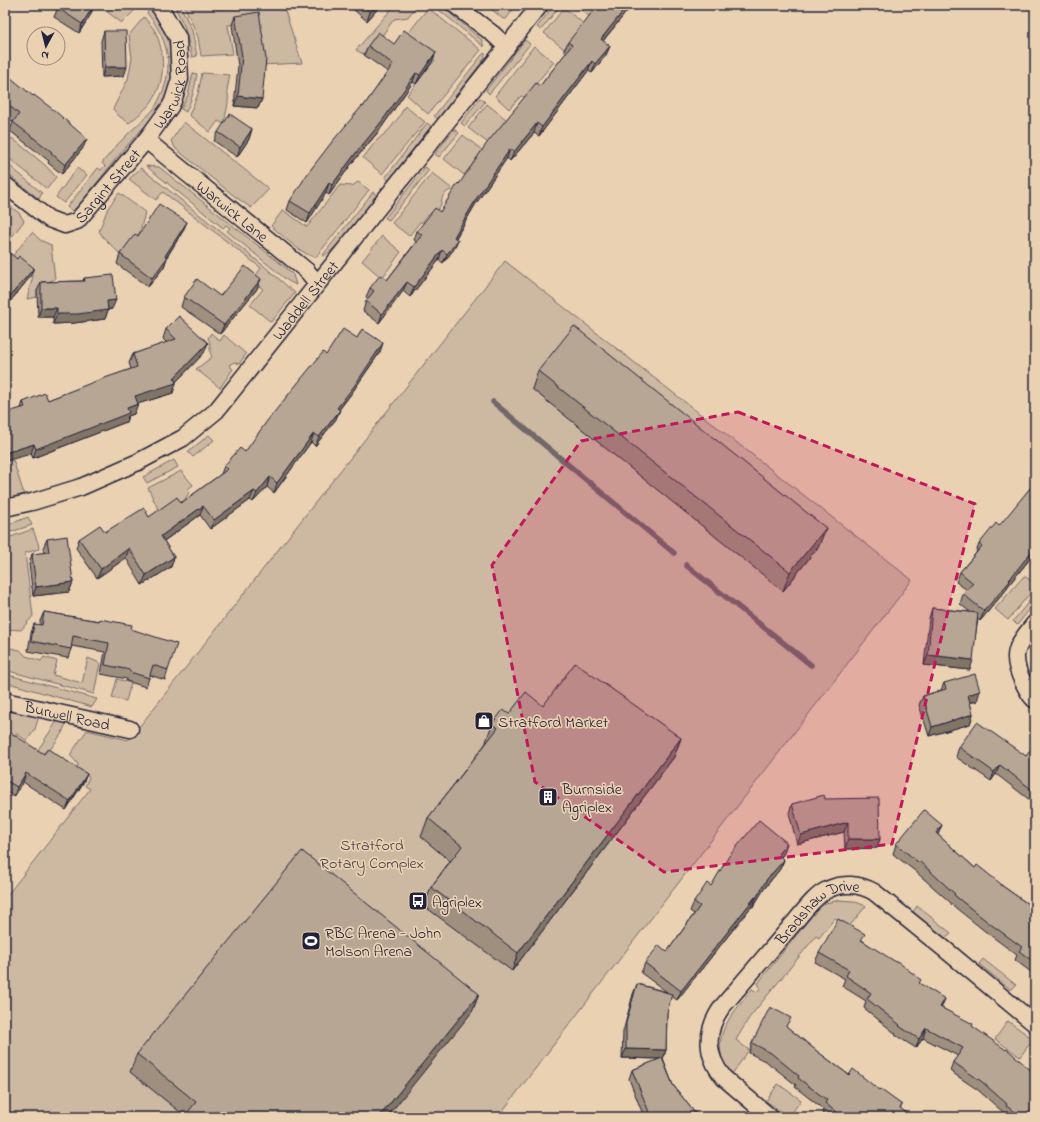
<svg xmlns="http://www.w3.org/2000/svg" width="1040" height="1122" font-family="'Indie Flower',sans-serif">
<rect width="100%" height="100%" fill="#ead1b2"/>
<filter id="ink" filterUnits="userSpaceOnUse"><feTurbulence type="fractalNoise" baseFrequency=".025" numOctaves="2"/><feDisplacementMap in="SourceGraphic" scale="8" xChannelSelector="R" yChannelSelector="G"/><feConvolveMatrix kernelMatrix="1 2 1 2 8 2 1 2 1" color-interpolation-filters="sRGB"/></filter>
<g filter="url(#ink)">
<path fill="#cdb8a1" stroke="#786d6e" d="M98,5H131L136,9L122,23Z
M180,5L192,30L197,56L192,57L185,28L176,9Z
M184,5H216L218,9L227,5H283L302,63L260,65L257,20L228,25L233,54L201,56L198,37Z
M395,5H417L408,17L394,19L379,40L375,37L363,54L356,50Z
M433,5H440L482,40L484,47Z
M492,5H517L506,19H503L490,8Z
M554,5H559L560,6L541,30L537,27Z
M575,5H599L590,17Z
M428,8L481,50L428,114L407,95L435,60L406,36Z
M564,8L584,24L564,49L544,33Z
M150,9C163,25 171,40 171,61C172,66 173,72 172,76C169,106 142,128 124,149C108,168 94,187 78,206L72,211L67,207L98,168L101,170L105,166L102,163C109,155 116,145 124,138C133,128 144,120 153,110C157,105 160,97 163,91C174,61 166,37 147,13Z
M144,17C147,21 151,25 154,29C166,52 166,83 150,104C144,111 136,117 129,123L119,116L113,109L128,79L132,58L129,35Z
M525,40L530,44L489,94L486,90Z
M534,46L554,62L525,97L521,96L509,109L495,96Z
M485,53V58L438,119L434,116L482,55Z
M193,73L197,74C195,88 192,99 186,112L181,109L188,95Z
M202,73L230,75L227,90C231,99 225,115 224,124L218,121L210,132L189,115L198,94Z
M480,98L485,102L465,126L461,123Z
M487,104L507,120L488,143L468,128Z
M405,106L425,122L382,174L363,158L376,141L389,130L399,117Z
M184,122L269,189L251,208L233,195L176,149L171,141Z
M427,123L431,126L389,180L385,178Z
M454,129L459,133L439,157L435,154Z
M463,135L483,151L464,175L444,159Z
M12,138L45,165L56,177L47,189L5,155V146Z
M5,162L42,193L39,199L5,172Z
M146,166L159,167L285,267L293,275L296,285L288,281L227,231L230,228L226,225L223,228Z
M425,167L429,170L389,220L385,218Z
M77,168L87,175L64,203L56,197Z
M141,168L264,266L295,293L271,322L250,305L263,289L252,281L261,268L163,192L156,200L129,179Z
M432,173L452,189C442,195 443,194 441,204C440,207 437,210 435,213C429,213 426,216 423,222H420L409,236L392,223Z
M358,182L369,190L316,257C303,256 282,235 271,226L283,210L307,227L340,185L352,186Z
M373,192L377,195C367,207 334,255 322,256Z
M119,193L145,212L140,232L120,254L103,237L99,231L108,208Z
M5,202L19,213L24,221L5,246Z
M32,232L40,240L51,245L55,279L46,283L44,289L37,290V297L27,299L33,276L11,258Z
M382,236L401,252L382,278L362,261Z
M505,261L912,580L498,1117H5V898L90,789L85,786L89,777L77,770L78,764L70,755L87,730L128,740L132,736Z
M211,333L220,341L224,335L246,354L239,364L234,362L229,365L233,369L220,388L196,369L212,357C208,350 212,345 208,338Z
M209,435L214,440L193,457L188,452Z
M13,460L24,494L5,500V462Z
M174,460L178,467L147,483L143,477Z
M181,471L193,485L188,489L189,493L185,499L194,512L160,513L148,488Z
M28,517L32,525L5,534V526Z
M33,529L38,543L39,549L25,553L33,616L21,630L6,629L5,539Z
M1024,576L1035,583V587L1008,620L995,609Z
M1035,594V603L1017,625L1013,621Z
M5,647L20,650L26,656L41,661L44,657L57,661L53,675L82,683L88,658L100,663L94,694L5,670Z
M5,674L97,699L92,707L5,682Z
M117,679L131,683L126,701L112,698Z
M5,707L39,716L35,729L27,741L17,734L13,735L9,740L5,738Z
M57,721L66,723L62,733L50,750H46L42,756L36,753Z
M840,900L853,901L866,906L848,928L835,918L819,938L816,936L749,1018L736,1040L749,1050L732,1074C729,1070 725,1065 723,1061C712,1031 736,1011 752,989L757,992L760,988L758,983L816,911L825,903Z
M917,906L951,933L945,938L913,912Z
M983,959L1016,985L1011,990L979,964Z
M1008,1021L1033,1039L1020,1057L995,1039Z
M778,1084L801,1100L789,1117L766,1101Z"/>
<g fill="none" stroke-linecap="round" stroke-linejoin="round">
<path stroke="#71676a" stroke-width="5.5" d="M493,402L674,553
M686,565L811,665"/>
<g stroke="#22223b" stroke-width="19">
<g id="minor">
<path d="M455,5L493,34L507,47"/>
<path id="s1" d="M146,140L307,271L317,283"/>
<path id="s2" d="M5,185L49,219L65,225L77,221L146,140L170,107L173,101L180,79L178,38L160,7L158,5"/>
<path id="s3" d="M5,508L32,502L81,487L138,462L183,438L216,411L540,5"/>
<path d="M1035,623C1017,645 1009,654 1023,682C1027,689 1029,695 1035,700"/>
<path id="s4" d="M5,701L130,729"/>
<path id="s5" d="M770,1117L724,1078C705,1055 705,1031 722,1007C745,980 769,952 792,925C803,913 813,897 827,890C842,882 860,884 874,892L947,951L1035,1024"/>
</g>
</g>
<use href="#minor" stroke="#ead1b2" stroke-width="16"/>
</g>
<path fill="#9e8f7f" stroke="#22223b" d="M51,5H94L91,14L79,33L54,17L57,10Z
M348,5H381L367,21Z
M632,5L603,41L610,46L606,55L592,73L588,71L539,136L534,133L510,161L507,158L475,205L456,238L454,249L443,263L439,260L410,297L403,291L379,323L363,311L366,301L368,299L366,297L370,288L387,280L416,242L414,240L417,231L440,212L459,184L540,86L566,53L564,51L568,42Z
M235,16L262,99L258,108L234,106L238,66L232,25Z
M104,31L124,76L102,77L101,41Z
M394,44L436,52L432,62L416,84L413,82L379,131L352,163L329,195L326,193L307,223L287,210L290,201L363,107L388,72L364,55L368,46Z
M5,73L83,148L62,174L48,163L49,161L10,131L13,122L5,115Z
M252,129L249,139L237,157L214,141L218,132Z
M183,231L167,257L164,267L148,287L117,264L120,254L138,236Z
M5,249L30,277L8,304L5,302Z
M84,278L112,309L108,310L105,319L74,323L53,324V317H38L37,291L41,282L83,281Z
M257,289L220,334L181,307L184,297L220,296Z
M166,329L204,353L176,382V383L173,393L137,404L134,414L128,416L126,422L33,458L31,454L21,408L23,402L48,400L131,369L129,363L133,354L167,343L163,339Z
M357,338L380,352L351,394L339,410L336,419L315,446L311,442L274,493L267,487L253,502L250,500L210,529L200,515L164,541L174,557L171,567L142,585L126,558L97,578L76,548L79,539L105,532L149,517L181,503L221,474L224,466L245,452L326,355Z
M538,371L819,546L783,591L532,389Z
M1035,461V476L1030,472L1033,462Z
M999,526L1033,555L1008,586L1006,590L980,621L978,619L970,670L924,665L929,618L932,608L970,612L960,604L963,594L967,590L956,582L960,572L976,553L979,544Z
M47,539L73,582L69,592L33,596L29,564L32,554L44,553L43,548Z
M44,612L99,621L100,619L131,629L168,670L165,680L150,675L146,687L126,681L127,679L101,674L105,652L72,646L68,658L28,651L31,633L34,624L40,625V621Z
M944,683L977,701L970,703L973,714L970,724L929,736L919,705L923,696L941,690Z
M543,706L681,738L674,757L512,971L424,906L431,887L450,861L421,837L428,818L486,743V742L492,724L509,714Z
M5,743L44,754L87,774L83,783L66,810L23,782L14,797L5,791Z
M959,747L1026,756L1035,747V804L996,774L991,781L956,757Z
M825,799L880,839L877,848L845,849L844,832L797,844L789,813L792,804Z
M938,835L975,868L1001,885L1035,909V975L1015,960L1017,955L986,932L951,904V903L915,871L893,854L896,844Z
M784,853L781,857L784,860L780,869L764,889L753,907H751L677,1000L671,996L667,1013L666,1050L663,1059L673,1085L694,1112L701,1117H644L629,1079L632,1070L660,1059L622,1058L623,1032L633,994L637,984L667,992L641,973L645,963L667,952L694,914L690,911L694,902L711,886Z
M862,940L920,984L942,1008L972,1026L1035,1117H1006L1003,1115L1004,1113L978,1090L950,1071L953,1062L958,1056L923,1038L916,1048L895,1035L896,1034L864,1008L866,1001L842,986L845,979L815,962L819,953Z
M479,994L472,1012L185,1116L130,1072L137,1054Z
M787,1027L818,1052L849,1075L879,1090L902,1105L900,1109L912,1117H827L822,1113L823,1109L795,1087L796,1085L767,1062L749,1053L752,1043Z"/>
<path fill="#817468" stroke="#22223b" d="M94,5L91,14L79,33L82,24Z
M376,5H381L367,21L370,12Z
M628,5H632L597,48L601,39Z
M610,46L606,55L592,73L595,64Z
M436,52L432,62L416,84L420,75Z
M592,61L588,71L539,136L542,127Z
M105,67H127L124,76L102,77Z
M416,73L413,82L379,131L352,163L329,195L332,185L355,154Z
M238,96L262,99L258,108L234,106Z
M537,123L534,133L510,161L514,152Z
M252,129L249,139L237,157L240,147Z
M87,139L83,148L62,174L65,165Z
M510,149L507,158L475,205L451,246L454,237L478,196Z
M329,183L326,193L307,223L310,213Z
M187,222L183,231L163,263L167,258L164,267L148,287L152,278L165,256Z
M458,240L454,249L443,263L447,254Z
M442,250L439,260L410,297L414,287Z
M34,268L30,277L8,304L11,295Z
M261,279L257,289L220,334L224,325Z
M407,282L403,291L379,323L382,314Z
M116,300L112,309L103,310L107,301Z
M41,308H57L53,317H38Z
M108,310L105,319L74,323L53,324L57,314Z
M208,343L204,353L174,384L176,383L173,393L131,406L135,396L174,378Z
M383,343L380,352L351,394L333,417L337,408Z
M138,404L134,414L128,416L126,422L33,458L36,449L127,408Z
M340,410L336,419L315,446L319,437Z
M314,433L311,442L274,493L277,483Z
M34,444L31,454L5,461V453Z
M270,477L267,487L253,502L257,493Z
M254,491L250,500L210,529L214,520Z
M203,506L200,515L158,545L161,536Z
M826,528L819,546L783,591L790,572Z
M1035,542V549L1033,555L1008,586L1006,590L980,621L984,611L1009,580Z
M129,548L126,558L97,578L101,569Z
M174,557L171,567L142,585L146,575Z
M73,582L69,592L33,596L36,587Z
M928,655L973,660L970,670L924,665Z
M980,691L977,701L964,704L968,695Z
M973,714L970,724L929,736L932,727Z
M681,738L674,757L512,971L518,953Z
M1000,765L996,774L991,781L994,772Z
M26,773L23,782L14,797L17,787Z
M87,774L83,783L66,810L70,801Z
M848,822L844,832L797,844L801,835Z
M942,825L938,835L932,842L936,833Z
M848,839H880L877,848L845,849Z
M787,843L784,853L775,864L778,854Z
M784,860L780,869L764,889L753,907L756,898L767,879Z
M755,897L751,907L677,1000L681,991Z
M479,994L472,1012L387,1117H379Z
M945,999L941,1009L940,1007Z
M926,1028L923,1038L916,1048L919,1039Z
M626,1049L666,1050L663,1059L622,1058Z"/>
<path fill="#b8a694" stroke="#22223b" d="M60,5H94L82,24L58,8Z
M362,5H376L370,12Z
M598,5H628L601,39L610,46L595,64L592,61L542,127L537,123L514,152L510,149L478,196L454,237L458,240L447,254L442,250L414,287L407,282L382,314L366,301L374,291L370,288L380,275L387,280L422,235L417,231L435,208L440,212L458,183L459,184L487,143L536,83L540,86L572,45L568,42Z
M259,12L266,59L262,99L238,96L242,56L235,16Z
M404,30L436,52L420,75L416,73L382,121L355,154L332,185L329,183L310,213L290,201L308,173L331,143L362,106L363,107L393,64L368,46L378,32L394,44Z
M104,31H126L127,67H105Z
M5,73L33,96L34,95L55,111L87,139L65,165L51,153L52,152L13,122L19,114L5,102Z
M230,114L252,129L240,147L218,132Z
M159,204L187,222L165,256L167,258L152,278L120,254L135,234L138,236Z
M5,249L17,259L19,256L34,268L11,295L5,289Z
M245,266L261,279L224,325L184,297L197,279L220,296Z
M113,275L116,300L107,301L108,310L78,314H57V308H41V282L85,281L84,278Z
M179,316L208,343L174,378L176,383L135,396L138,404L127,408L129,413L36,449L34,444L5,453V413L25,407L23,402L45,393L48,400L96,381L137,367L133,354L176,339L166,329Z
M574,326L826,528L790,572L538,371Z
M343,329L357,338L362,329L383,343L355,385L337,408L340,410L319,437L314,433L277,483L270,477L257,493L254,491L214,520L203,506L161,536L174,557L146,575L129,548L101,569L79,539L100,525L105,532L144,508L149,517L177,497L181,503L228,469L224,466L240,448L245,452L267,421L323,352L326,355Z
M1035,482V542L1034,544L1035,545V547L1009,580L1010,581L984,611L963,594L973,583L960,572L982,546L979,544L996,523L999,526Z
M67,536L73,582L36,587L32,554L49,552L47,539Z
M932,608L978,613L973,660L928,655Z
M44,612L99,621L100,619L132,625L131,629L177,644L168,670L153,665L149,678L130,672V670L105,665L109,643L73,636L71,649L31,641L34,624L42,625Z
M575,663L681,738L518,953L431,887L462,846L428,818L498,728L492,724L503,710L509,714L526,692L543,706Z
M975,674L980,691L968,695L973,714L932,727L923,696L946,689L944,683Z
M977,722L1026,756L1034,746L1035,747V792L1000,765L994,772L959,747Z
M11,733L44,754L48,749L87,774L70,801L26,773L17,787L5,780V743Z
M824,795L825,799L879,798L880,839H848V822L801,835L792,804Z
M924,810L942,825L936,833L975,868L977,865L1001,884V885L1035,909V963L1019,951L1022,947L989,923L954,895L955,894L919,861L918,862L896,844Z
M759,820L787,843L778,854L784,860L767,879L756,898L755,897L681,991L645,963L659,945L667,952L700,906L694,902L707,883L711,886L729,856Z
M302,851L479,994L379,1117H184L196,1102L137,1054Z
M838,919L865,934L861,940L896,962L897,961L921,980L919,983L945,999L940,1007L973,1024L972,1026L1006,1050L1007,1049L1035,1074V1117H1023L1006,1106L1007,1104L981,1081L953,1062L963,1048L926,1028L919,1039L899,1026L900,1025L867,999L871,993L846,976L849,970L819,953Z
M637,984L672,994L667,1013L666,1050L626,1049V1023Z
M770,1007L791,1018L786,1026L818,1052L849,1075L853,1069L879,1090L880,1089L902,1105L900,1108L912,1117H842L825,1103L827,1100L798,1078L799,1076L771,1053L752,1043Z
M662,1058L673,1085L694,1112L701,1117H653L649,1112L632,1070Z"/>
</g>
<path fill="#c2185b" fill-opacity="0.2" stroke="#c2185b" stroke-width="3" stroke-dasharray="8 5" stroke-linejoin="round" d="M738,412L975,504L936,659L892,844L664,872L535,782L492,565L581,441Z"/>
<defs>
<g id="shop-square" transform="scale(1)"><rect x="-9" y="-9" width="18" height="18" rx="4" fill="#22223b" stroke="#ead1b2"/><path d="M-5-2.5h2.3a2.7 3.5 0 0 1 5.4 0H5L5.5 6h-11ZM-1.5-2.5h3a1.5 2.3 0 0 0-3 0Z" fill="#fff"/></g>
<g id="building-square" transform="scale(1)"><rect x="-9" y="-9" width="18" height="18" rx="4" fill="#22223b" stroke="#ead1b2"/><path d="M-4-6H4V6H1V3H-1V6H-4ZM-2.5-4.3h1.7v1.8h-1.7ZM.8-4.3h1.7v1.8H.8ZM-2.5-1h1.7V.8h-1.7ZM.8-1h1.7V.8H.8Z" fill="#fff"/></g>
<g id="bus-square" transform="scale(1)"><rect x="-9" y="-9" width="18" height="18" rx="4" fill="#22223b" stroke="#ead1b2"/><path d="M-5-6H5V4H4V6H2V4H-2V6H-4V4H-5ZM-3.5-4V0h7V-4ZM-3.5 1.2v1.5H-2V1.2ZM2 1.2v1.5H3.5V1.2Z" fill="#fff"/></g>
<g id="stadium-square" transform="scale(1)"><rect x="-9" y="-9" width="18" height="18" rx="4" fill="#22223b" stroke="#ead1b2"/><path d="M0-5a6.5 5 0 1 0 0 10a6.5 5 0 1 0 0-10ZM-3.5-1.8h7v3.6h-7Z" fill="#fff"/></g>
</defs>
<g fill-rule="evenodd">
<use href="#shop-square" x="484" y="721"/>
<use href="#building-square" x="548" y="797"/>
<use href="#bus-square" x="418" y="901"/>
<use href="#stadium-square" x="311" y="941"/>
</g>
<g text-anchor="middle" stroke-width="3.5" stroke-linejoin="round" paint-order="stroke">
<g font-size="16" fill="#22223b" stroke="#ead1b2">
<text dy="6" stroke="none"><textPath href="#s2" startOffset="255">Warwick Road</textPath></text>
<text dy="6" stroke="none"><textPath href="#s2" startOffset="132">Sargint Street</textPath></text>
<text dy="6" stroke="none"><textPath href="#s1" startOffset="112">Warwick Lane</textPath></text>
<text dy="6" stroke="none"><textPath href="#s3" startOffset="377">Waddell Street</textPath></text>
<text dy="6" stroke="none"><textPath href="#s4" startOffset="64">Burwell Road</textPath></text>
<text dy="6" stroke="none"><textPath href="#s5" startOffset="276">Bradshaw Drive</textPath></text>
</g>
<g font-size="16" fill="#22223b" stroke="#ead1b2" text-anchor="start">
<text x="498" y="727">Stratford Market</text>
<text x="562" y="794">Burnside<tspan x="562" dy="18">Agriplex</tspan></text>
<text x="432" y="907">Agriplex</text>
<text x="325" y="938">RBC Arena - John<tspan x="325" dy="18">Molson Arena</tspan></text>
</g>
<g font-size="16" fill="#44404f" stroke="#ead1b2">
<text x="372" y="850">Stratford<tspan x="372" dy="18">Rotary Complex</tspan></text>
</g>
</g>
<rect width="1040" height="1122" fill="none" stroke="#ead1b2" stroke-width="20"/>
<rect x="10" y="10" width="1020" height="1102" fill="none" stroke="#22223b" stroke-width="1.5" filter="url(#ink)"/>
<g transform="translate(46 46) rotate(187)"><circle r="19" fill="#ead1b2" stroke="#9a8b82"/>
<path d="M0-3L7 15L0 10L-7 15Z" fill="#22223b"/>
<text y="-6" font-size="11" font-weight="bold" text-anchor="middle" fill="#22223b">N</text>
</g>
</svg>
